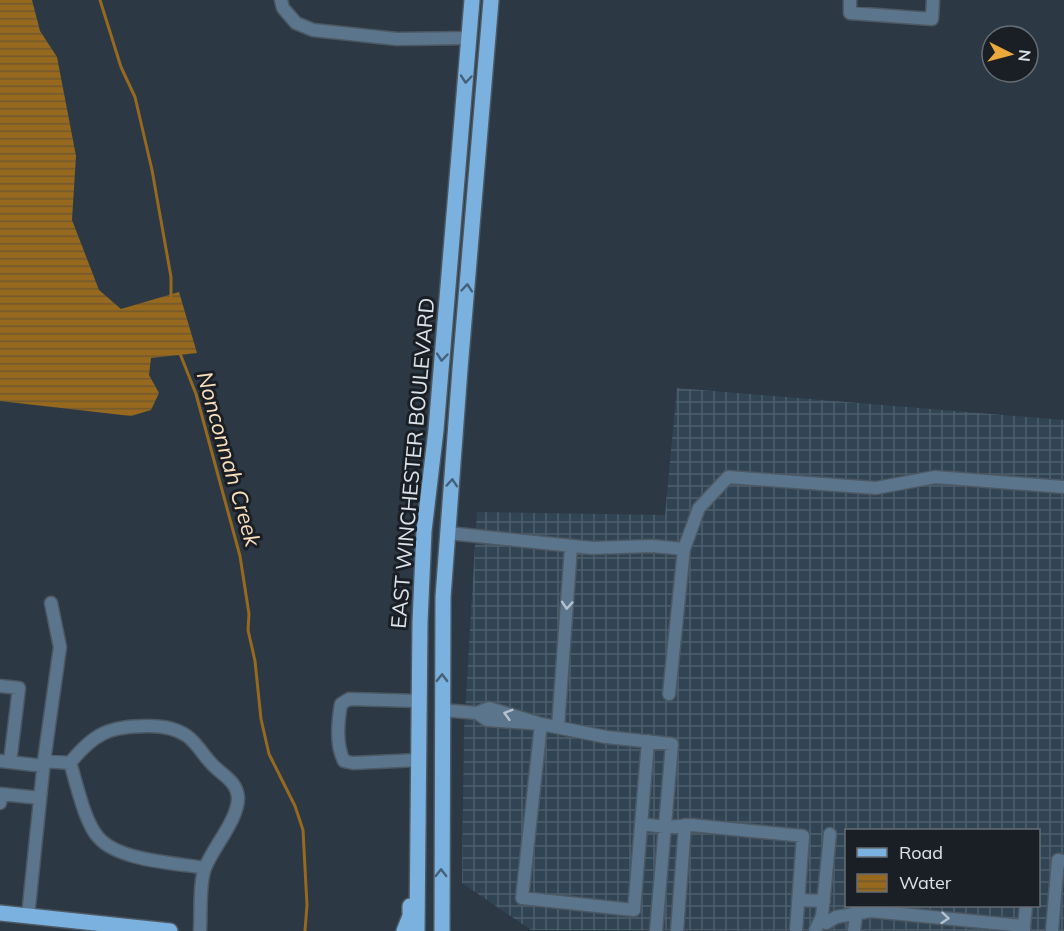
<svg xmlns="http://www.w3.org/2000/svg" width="1064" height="931" font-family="Mulish,sans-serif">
<defs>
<pattern id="industrial-grid" width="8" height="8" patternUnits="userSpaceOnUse" patternTransform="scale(1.5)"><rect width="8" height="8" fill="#314454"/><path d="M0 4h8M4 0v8" fill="none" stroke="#4e5f6d"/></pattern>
<pattern id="water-rules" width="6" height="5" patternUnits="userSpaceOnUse" patternTransform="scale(1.5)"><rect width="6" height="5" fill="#96691e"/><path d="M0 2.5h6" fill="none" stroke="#705830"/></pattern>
</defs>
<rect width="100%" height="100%" fill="#2c3944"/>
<path fill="url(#industrial-grid)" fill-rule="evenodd" d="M677,388L1064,420V931L531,930L462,883L464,730L477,512L665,515ZM846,830H1038V906H846Z"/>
<path fill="url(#water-rules)" d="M0,0H32L40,31L57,57L76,156L72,220L99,290L121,309L179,292L197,353L151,358L149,375L159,393L151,410L131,416L0,401Z"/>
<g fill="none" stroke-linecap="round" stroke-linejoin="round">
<path stroke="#96691e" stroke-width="3" d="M100,0L121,67L135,97L152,170L171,277V297
M179,351L196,394L240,556L249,614L248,630L255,661L261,719L269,754L295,806L303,830L307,905L305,931"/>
<g stroke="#4c5862" stroke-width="15">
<path id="minor" d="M281,0L283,8L296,23L313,30L397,39L469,38
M850,0V13L932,19L933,0
M448,533L592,548L652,546L684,549L669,694
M684,549L699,508L728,477L876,488L935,477L1064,487
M0,686L19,688L10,762
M442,710L477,713L489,708L541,724L487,720L477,713
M558,727L571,547
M648,741L634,910L522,898L541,724L606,737L672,744L656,931
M418,760L353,763L344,761C336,746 338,721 341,704L349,699L419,701
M0,761L44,766
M44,761L70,763C94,733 110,726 148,726C161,726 176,728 187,736C197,743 203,755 211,763C221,775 237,780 238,798C238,820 213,847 205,868C199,884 201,913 200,931
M70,763C77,784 84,821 98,837C118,861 176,863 205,868
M0,803L1,794L40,798
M641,824L665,827L691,825L803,836L796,931
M798,900L824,901
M28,916L44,761L60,647L51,603
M822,916L830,834
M826,923L836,917L871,911L1024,926V931
M1024,926L1026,906
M677,931L685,825
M815,931L822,916L825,921
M854,931L857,908
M1052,931L1058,860L1064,861"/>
</g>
<g stroke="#4c5862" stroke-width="18">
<path id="major" d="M0,913L170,931
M404,931L410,916V906
M417,931L420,622L424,531L436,430L472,0
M442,931L443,597L460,369L491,0"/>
</g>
<use href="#minor" stroke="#5b758c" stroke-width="12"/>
<use href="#major" stroke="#7ab1df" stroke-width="15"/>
</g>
<defs><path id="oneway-chevron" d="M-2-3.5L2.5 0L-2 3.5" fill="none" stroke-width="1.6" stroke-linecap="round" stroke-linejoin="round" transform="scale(1.5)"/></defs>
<g stroke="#456179">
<use href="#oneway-chevron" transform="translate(466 79) rotate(95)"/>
<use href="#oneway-chevron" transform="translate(467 288) rotate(-85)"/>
<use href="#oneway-chevron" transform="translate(442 357) rotate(95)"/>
<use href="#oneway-chevron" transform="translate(452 483) rotate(-86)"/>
<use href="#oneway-chevron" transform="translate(442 678) rotate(-89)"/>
<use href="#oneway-chevron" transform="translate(441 873) rotate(-90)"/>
</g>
<g stroke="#b5c2ce">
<use href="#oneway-chevron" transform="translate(567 605) rotate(94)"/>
<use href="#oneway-chevron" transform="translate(508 714) rotate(-164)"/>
<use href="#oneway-chevron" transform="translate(945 918) rotate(5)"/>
</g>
<g text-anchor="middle" stroke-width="6" stroke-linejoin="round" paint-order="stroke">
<g font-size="21" fill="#dbe3ea" stroke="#1a1f25">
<text transform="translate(413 463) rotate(-85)" y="7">EAST WINCHESTER BOULEVARD</text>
</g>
<g font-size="22" font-style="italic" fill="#fae0bd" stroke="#1a1f25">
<text transform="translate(229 459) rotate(74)" y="8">Nonconnah Creek</text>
</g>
</g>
<rect x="845" y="829" width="195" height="78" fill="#1a1f25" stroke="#676d74" stroke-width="1.5"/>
<rect x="857" y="848" width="30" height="9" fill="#7ab1df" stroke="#676d74" stroke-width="1.5"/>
<text x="899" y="859" font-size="18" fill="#dbe3ea">Road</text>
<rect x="857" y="874" width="30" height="18" fill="url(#water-rules)" stroke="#676d74" stroke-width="1.5"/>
<text x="899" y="889" font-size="18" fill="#dbe3ea">Water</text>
<g transform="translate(1010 54) rotate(96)"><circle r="28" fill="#1a1f25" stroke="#676d74" stroke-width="1.5"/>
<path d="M0-4.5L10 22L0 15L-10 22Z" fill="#eca93b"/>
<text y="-9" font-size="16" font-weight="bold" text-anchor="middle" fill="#dbe3ea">N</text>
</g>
</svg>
